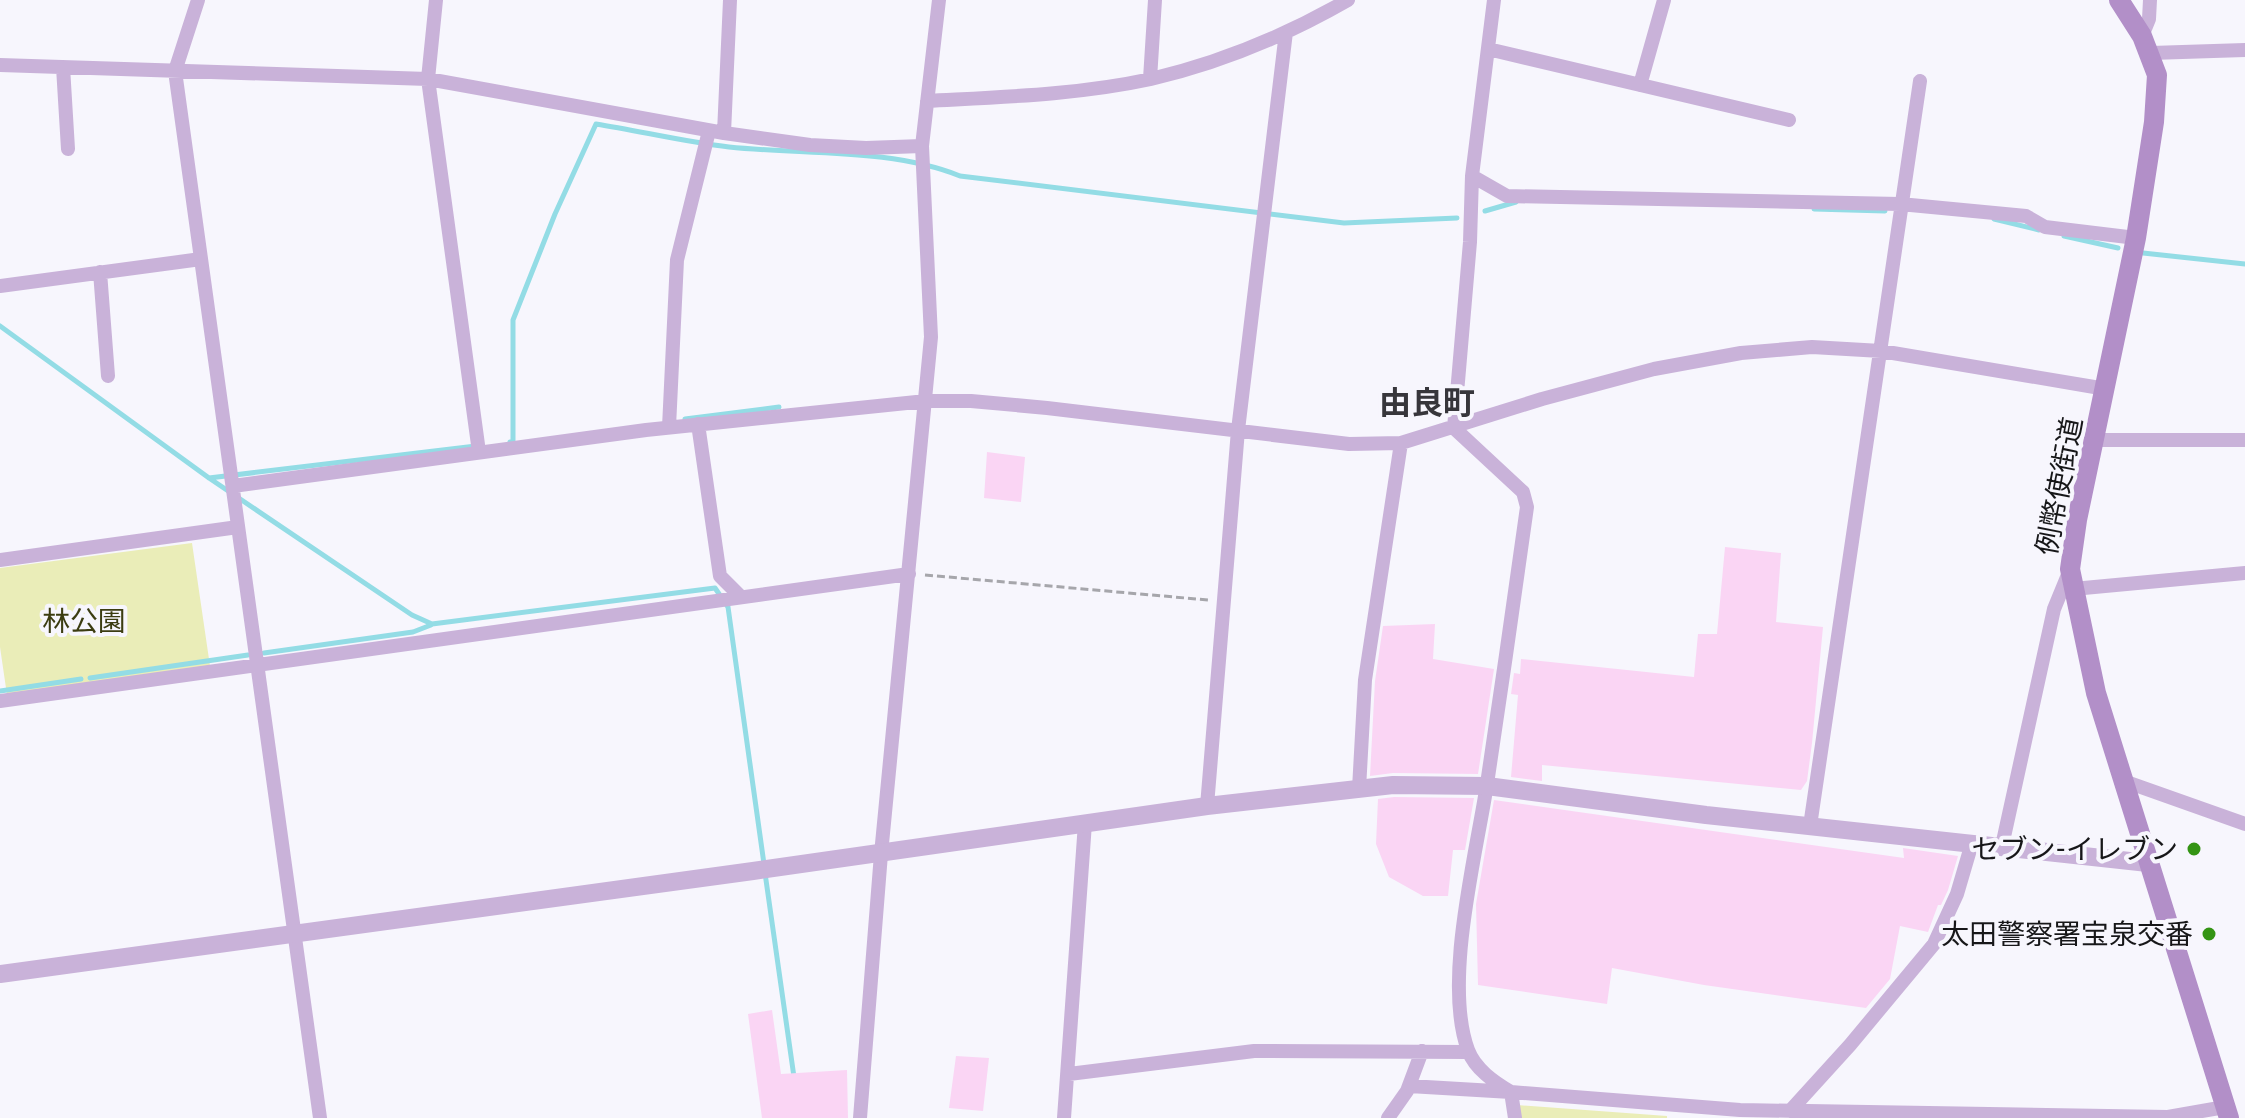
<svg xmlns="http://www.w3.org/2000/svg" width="2245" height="1118" font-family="Lato,'Noto Sans JP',sans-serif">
<rect width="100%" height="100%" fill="#f7f6fd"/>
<path fill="#eaedb8" d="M192,543L210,666L7,695L0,647V568Z
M1517,1105L1667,1116V1118H1518Z"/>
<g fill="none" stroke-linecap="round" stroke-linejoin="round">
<path stroke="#93dce5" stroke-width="5" d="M1814,209L1885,211
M1485,211L1516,202
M1994,219L2039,230
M2064,236L2118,248
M2143,253L2245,264
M0,326L209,478L412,615L432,624L715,588L728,607L764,864
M685,419L779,407
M510,442H513V320L555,214L596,124C640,131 685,142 729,147C804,155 890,148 960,176L1344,223L1457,218
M209,478L476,446
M264,653L413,632L431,625
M90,678L248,655
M0,691L81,679
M765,873L794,1077"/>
</g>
<path fill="#fad5f4" d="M987,452L1025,457L1021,502L984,498Z
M1725,547L1781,553L1776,622L1823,627L1812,743L1807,781L1801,790L1542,765V781L1511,777L1518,695L1511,694L1514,673L1520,674L1521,659L1694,677L1698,634H1717Z
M1435,624L1433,659L1494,669L1478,774L1393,773L1370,776L1375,681L1383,626Z
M1394,797L1474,798L1465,850H1453L1448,896H1423L1389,877L1376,844L1378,799Z
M1494,800L1904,858L1903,848L1958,856L1948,890L1941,905H1938L1928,932L1900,926L1890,979L1866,1008L1704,985L1612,968L1607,1004L1478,985L1476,904Z
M772,1010L781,1074L847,1070L848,1118H762L748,1014Z
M956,1056L989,1058L983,1111L949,1108Z"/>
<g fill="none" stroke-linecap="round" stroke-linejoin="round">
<path stroke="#a6a6ab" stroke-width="3" stroke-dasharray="8 4" stroke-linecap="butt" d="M925,575L1208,600"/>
<path stroke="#c9b2d9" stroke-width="14" d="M198,0L175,71L320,1118
M436,0L428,79L479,452
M2142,36L2149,19L2150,0
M1488,49L1789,120
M2151,53L2245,50
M0,65L428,79L724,133L810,145L866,148L922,146
M63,67L68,149
M1150,79L1155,0
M1640,85L1664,0
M927,101C1001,97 1077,95 1151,79C1220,63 1287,35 1348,0
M724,133L730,0
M1472,176L1507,196L1900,204L2026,216L2045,227L2136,238
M100,272L108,376
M0,286L201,259
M698,424L720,576L740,596
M669,427L677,260L709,131
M1454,428L1523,492L1527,507C1514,599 1501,692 1487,784C1476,856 1443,982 1468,1050C1475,1069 1494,1082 1511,1092L1740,1110L2168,1117L2225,1107
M1454,428L1470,242L1472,176L1494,0
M2095,440H2245
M233,486L646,430L926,401H971L1047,408L1349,444L1401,443L1542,399L1654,369L1741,353L1812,347L1881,351L2106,389
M0,560L238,527
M2073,589L2245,573
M0,701L909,574
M2121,780L2245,824
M1359,789L1365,680L1401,443
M1207,806L1238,430L1286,32
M1810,826L1920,81
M2002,846L2054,609L2070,570
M1069,1074L1254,1051L1468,1052
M1409,1086L1511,1092L1515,1118
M1790,1111L1850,1045L1934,944L1957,894L1972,843
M860,1118L881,854L931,337L922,146L939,0
M1064,1118L1085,823
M1388,1118L1407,1091L1422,1051"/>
<path stroke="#c9b2d9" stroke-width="18" d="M0,974L753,871L1207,806L1393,785L1487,786L1706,815L2148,863"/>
<path stroke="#b28fc8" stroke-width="20" d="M2119,0L2142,36L2157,75L2154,122L2136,238L2077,520L2070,569L2096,693L2229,1118"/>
</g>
<g fill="#349414" stroke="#f7f6fd" stroke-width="3">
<circle cx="2194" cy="849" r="8"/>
<circle cx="2209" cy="934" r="8"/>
</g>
<g text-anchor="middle" stroke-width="8" stroke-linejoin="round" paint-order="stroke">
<g font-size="28" fill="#171719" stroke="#f7f6fd">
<text transform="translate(2059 486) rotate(-79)" y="10">例幣使街道</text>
</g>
<g font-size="28" fill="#3c3d12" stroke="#f7f6fd">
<text x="84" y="631">林公園</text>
</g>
<g font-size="28" fill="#171719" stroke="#f7f6fd" text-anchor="end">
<text x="2178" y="859">セブン-イレブン</text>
<text x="2193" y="944">太田警察署宝泉交番</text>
</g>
<g font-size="32" font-weight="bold" fill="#37363b" stroke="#f7f6fd">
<text x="1427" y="414">由良町</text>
</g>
</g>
</svg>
